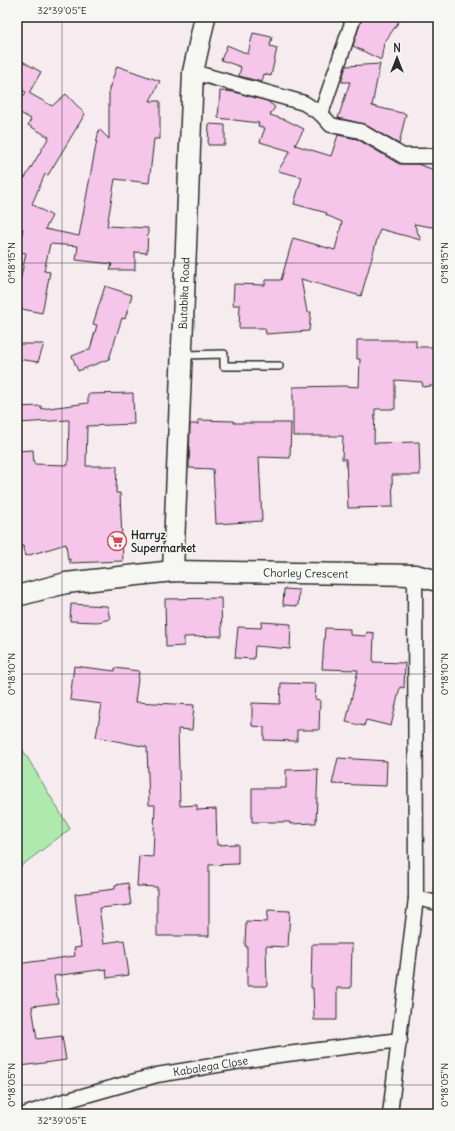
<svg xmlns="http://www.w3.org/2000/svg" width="455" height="1131" font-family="Delius,sans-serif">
<rect width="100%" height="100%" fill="#f6ecf0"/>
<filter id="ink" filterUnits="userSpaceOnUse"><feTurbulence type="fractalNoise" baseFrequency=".025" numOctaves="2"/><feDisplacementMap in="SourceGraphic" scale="8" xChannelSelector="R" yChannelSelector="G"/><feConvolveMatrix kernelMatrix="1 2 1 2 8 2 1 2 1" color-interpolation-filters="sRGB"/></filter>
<g filter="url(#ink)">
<path fill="#aee9ae" stroke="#6c8a6c" d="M17,740L70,829L17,869Z"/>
<path fill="#f5c6e9" stroke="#2b2b2b" d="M362,17H402L384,43L381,60L353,46Z
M253,33L272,37L270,46L277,48L271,76L264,74L262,82L239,76L241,67L221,60L227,45L248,54Z
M17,58L41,72L29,93L52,106L66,94L85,114L48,175L45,174L32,204L52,216L45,229L79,236L99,129L109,139V89L117,66L160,81L150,101H160V139H154L149,183L115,179L107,226L148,228L147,253L135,252V270H110L112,264L76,260L78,246L50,244L44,271L50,272L42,313L17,308V295L26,253L18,252L23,229L17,227V174L25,178L49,137L28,125L31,119L17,111V107L26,92L17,87Z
M380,64L372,106L406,114L399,144L364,124L338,118L350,82H342V79L346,66Z
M220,91L235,92L267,101L275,107L270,115L286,120L304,129L295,145L331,156L338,135L357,139L399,164H417L438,171V228L414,224L421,240L380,229L361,296L301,279L307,312H311L309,331L266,334L265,328H239L240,305H233L234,284L265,285V280H281L293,238L335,250L342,222L326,215L327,213L294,204L302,177L278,171L290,151L260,142L265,128L258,126L259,123L218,118Z
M209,124L225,125V145H208Z
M105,286L132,295L125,319L122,318L109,359L78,371L72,356L90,349L97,325L93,324Z
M357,340H416V347H438V385L423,387L422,382L395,380V409H375L374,443L419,442L420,475H392L393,507L348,508L346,459H342L343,436H293V387L345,386L359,387L360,359H357Z
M17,344H44L38,362L17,359Z
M133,393L134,424L87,426L86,466H117L116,493H120L123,561L70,563V559L68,560L66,544L26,556L23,546L17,548V451L33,450L34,464L68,465L69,420L17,423V407L41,406V409L88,403V394Z
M198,420L234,421V423H291L290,458L259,457L262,521L216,524L213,469L189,468L190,424H198Z
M284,589L299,590L298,606L283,605Z
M221,598L222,636L184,637V646L166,647L165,599Z
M71,604L107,606L110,619L98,622L70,621Z
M262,622L291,624L290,649L255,646L254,659L235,658L238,627L261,628Z
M325,628L350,629V635L366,636L367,632L374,633L373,662L405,663L404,688L400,687L391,726L366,720L364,726L346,722L358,670L322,669Z
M74,666L115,671V668L139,671L135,702L194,705L192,730L178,729L180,806L197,805V810L216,809L217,845L238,844V864L209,865V936H157V887L137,886L139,856L153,857L155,805H149L147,747L96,737L102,704L70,700Z
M281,683L316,684L315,699L320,700L319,730H297V741L264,740V727L252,726V703L280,704Z
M338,758L387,761L386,786L332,784Z
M318,769L316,823L290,824V822H252V788H286V770Z
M128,883L131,905L99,908L104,943L124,940L129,975L107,978L106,969L54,976L58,1003L32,1006L37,1039L62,1036L66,1060L21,1066L17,1039V964L75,956L74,948L81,947L75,894L115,889V885Z
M268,910L290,911L288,947L266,946L267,986H247V946H245L246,921L267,922Z
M312,944H352L351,988H337V1020H314L313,988H311Z"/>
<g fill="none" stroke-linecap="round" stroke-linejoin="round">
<g stroke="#2b2b2b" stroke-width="10">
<path id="lane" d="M184,355L224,354V366H279"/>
</g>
<g stroke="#2b2b2b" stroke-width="17">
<g id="street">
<path d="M193,72L304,103L321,114L331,125L360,131L403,156H438"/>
<path d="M321,114L354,17"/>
<path d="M416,898L438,903"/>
<path id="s1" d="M26,1114L58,1103L157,1075L279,1055L400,1040"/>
<path d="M390,1114L416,898L415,575"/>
</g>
</g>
<g stroke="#2b2b2b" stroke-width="23">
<g id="secondary">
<path id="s2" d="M173,571L193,72L205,17"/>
<path id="s3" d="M17,596L66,583L173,571L415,575L438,581"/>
</g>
</g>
<use href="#lane" stroke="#f6f6f2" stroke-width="7"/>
<use href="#street" stroke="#f6f6f2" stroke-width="14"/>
<use href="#secondary" stroke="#f6f6f2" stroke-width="20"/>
</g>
</g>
<path fill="none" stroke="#2b2b2b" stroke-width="1" stroke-opacity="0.45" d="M62,17V1114M17,263H438M17,674H438M17,1085H438"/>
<defs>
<g id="supermarket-ring" transform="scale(1)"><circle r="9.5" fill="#f6f6f2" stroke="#d1495b" stroke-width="1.5"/><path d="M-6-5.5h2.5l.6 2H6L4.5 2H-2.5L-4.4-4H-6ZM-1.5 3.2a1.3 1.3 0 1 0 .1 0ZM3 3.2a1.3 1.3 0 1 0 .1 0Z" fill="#d1495b"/></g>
</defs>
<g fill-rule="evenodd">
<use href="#supermarket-ring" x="117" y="541"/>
</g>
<g text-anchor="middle" stroke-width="3" stroke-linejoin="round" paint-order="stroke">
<g font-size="11" fill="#2b2b2b" stroke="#f6f6f2">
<text dy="4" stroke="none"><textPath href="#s2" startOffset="278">Butabika Road</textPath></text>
<text dy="4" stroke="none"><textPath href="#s3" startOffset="291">Chorley Crescent</textPath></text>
<text dy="4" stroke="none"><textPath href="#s1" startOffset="191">Kabalega Close</textPath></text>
</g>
<g font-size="11" font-weight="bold" fill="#2b2b2b" stroke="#f6f6f2" text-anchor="start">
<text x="131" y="539">Harryz<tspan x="131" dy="13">Supermarket</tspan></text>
</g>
</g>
<rect width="455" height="1131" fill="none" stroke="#f6f6f2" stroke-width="44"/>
<g transform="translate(397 58)" stroke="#f6f6f2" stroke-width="3" paint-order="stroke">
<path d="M0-3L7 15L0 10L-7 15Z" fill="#2b2b2b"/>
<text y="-6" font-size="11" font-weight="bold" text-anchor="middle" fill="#2b2b2b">N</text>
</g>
<rect x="22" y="22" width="411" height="1087" fill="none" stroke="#2b2b2b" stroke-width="1.5"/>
<g font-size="10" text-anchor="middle" fill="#2b2b2b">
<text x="62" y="14">32°39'05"E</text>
<text transform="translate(11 263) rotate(-90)" y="4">0°18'15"N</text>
<text transform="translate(444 263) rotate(-90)" y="4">0°18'15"N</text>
<text transform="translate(11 674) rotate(-90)" y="4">0°18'10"N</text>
<text transform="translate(444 674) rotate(-90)" y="4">0°18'10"N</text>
<text transform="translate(11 1085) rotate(-90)" y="4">0°18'05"N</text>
<text transform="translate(444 1085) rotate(-90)" y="4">0°18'05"N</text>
<text x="62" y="1124">32°39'05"E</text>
</g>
</svg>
